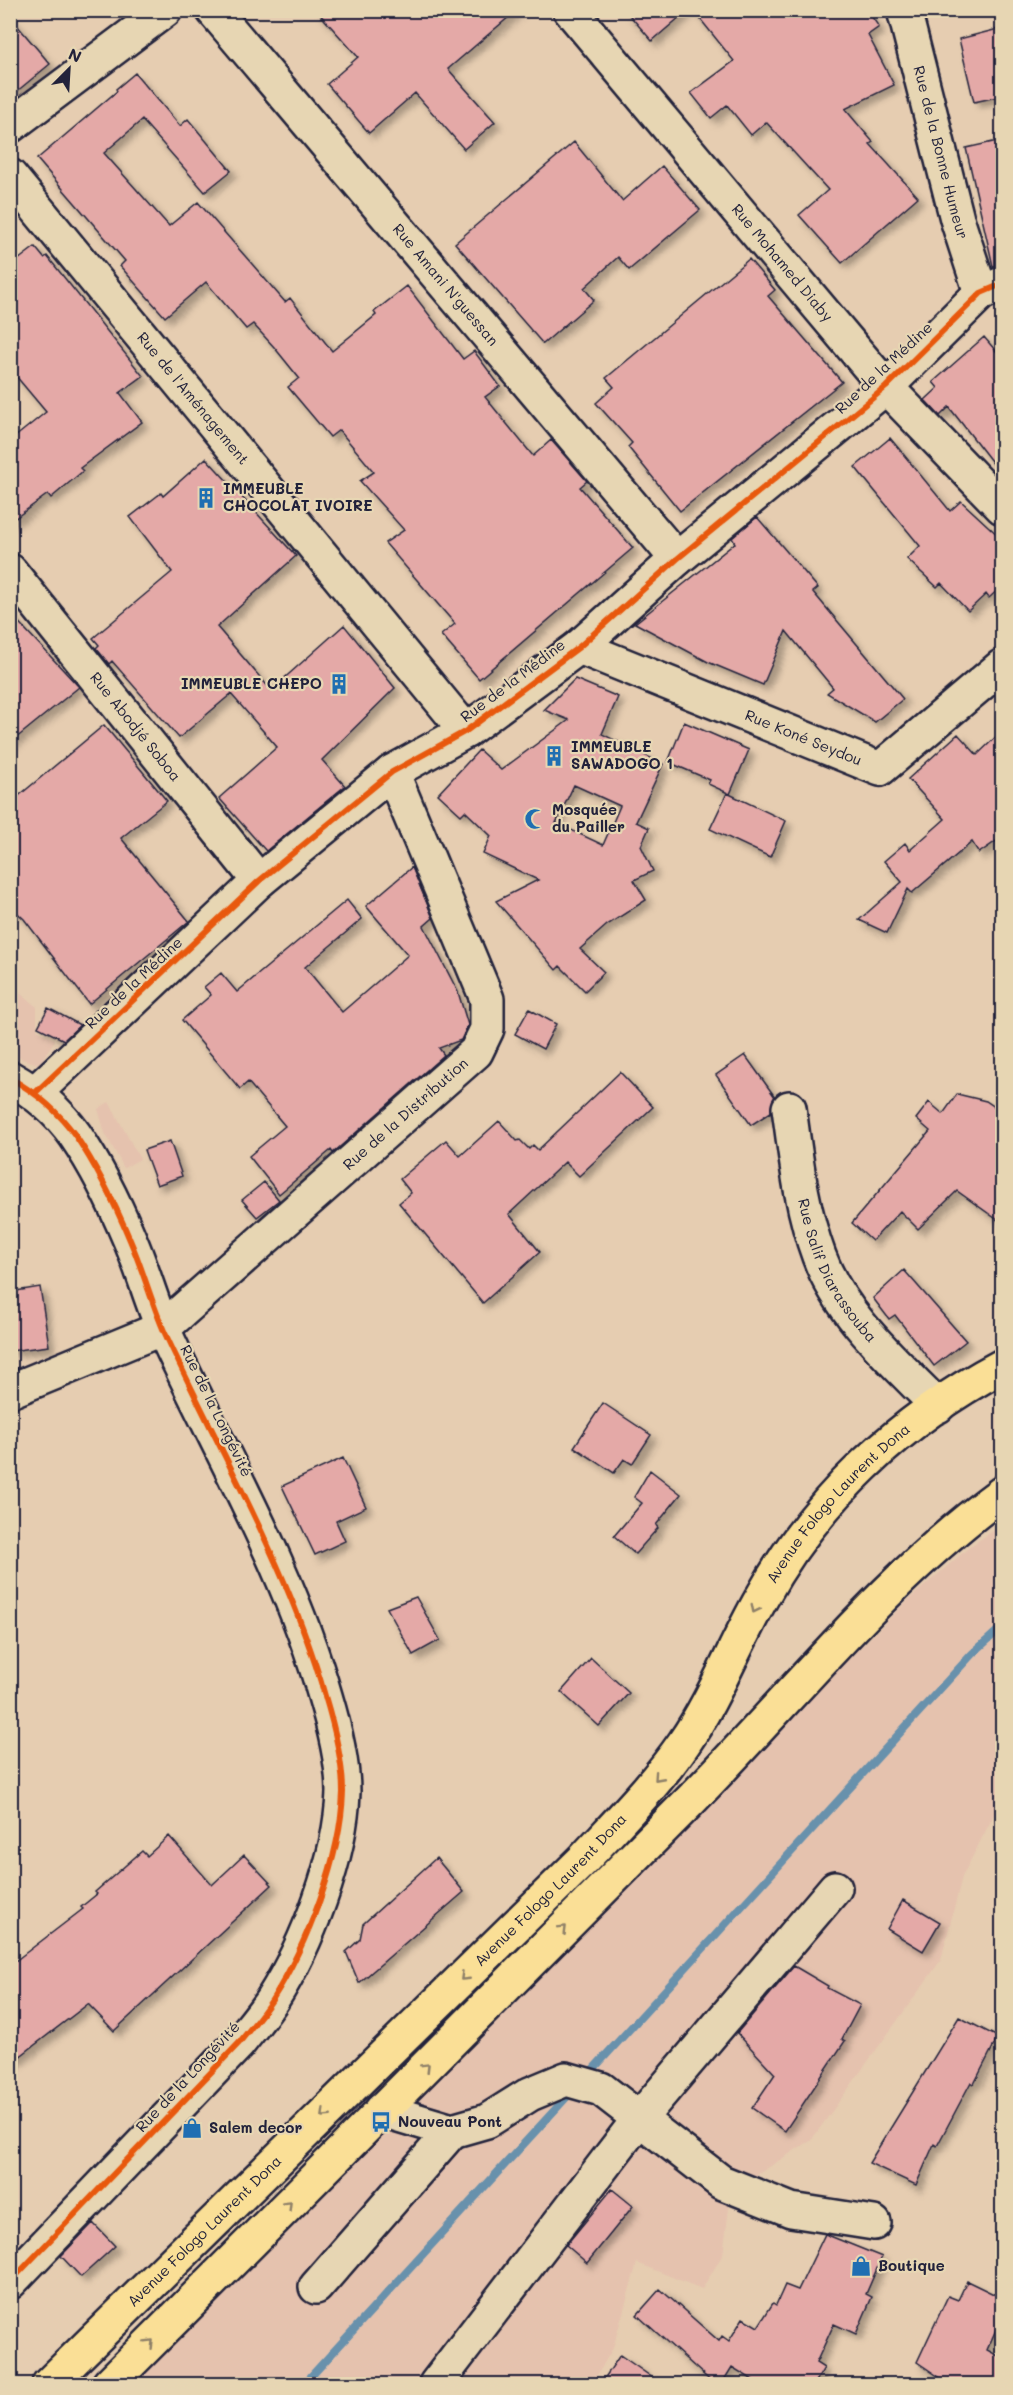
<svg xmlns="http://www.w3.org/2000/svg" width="1013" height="2395" font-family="Mali,sans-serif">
<defs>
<filter id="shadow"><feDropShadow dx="5.5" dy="5.5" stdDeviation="3" flood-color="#0004"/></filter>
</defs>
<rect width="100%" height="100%" fill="#e6cdb1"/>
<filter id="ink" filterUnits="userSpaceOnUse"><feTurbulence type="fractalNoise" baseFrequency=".0167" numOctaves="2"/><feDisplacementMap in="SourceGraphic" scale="12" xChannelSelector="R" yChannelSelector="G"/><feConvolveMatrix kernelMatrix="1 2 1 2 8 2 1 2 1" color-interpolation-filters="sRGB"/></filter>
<g filter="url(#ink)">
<path fill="#e5c2ae" d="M10,985L37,1007V1030L55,1040L39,1064L22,1059L11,1047Z
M109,1102L140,1159L124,1168L105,1133L98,1109Z
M1002,1525V1799L962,1877L941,1960L812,2139L731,2192L723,2254L702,2289L637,2263L613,2348L592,2384H127L908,1600L972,1545Z"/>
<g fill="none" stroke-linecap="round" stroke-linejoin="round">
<path stroke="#6891ac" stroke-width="8" d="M585,2078L972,1654L1002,1627
M304,2384L574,2089"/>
</g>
<path fill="#e4a9a7" stroke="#22223b" stroke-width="1.5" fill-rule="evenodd" filter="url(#shadow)" d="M316,10H517L448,69L495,122L464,149L415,93L369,133L327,84L358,57Z
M625,10H688L652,41Z
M693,10H867L879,27L868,35L894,85L845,109L873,142L870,144L918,197L842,263L799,215L828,190L766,122L751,135L727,105L711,118L691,93L734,61Z
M10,17L50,64L10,97Z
M1002,28V96L974,102L959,39Z
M135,73L180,126L188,119L231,171L205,192L142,120L104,153L169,226L198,202L285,302L290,298L332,351L376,315L374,312L407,286L463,359L474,351L500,386L485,397L533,456L551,440L587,481L580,487L633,548L479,679L441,635L455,624L385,543L404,530L360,481L374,472L339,430L330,437L288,387L299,378L274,347L253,324L246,329L206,282L165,317L120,266L125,261L37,159L117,91L116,89Z
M1002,140V265L993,266L966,148Z
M574,142L622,201L662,166L700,210L629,270L618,257L584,288L594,300L543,344L455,243Z
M35,247L44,258L47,256L143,376L120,393L142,422L80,468L83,471L51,498L48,494L10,522V441L46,412L10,369V266Z
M749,259L775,290L768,296L842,382L680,511L628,447L632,443L596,403L614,387L606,378Z
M984,337L1002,358V475L949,407L940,416L925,400L938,388L933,382Z
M890,438L950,511L961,501L1002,539V586L989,598L986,594L968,611L941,583L937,587L907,559L920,546L855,467Z
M206,458L296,556L217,627L271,690L344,625L395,688L322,760L345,786L266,851L219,798L277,747L231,694L179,738L112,661L109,664L96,648L99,645L93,638L172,572L130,517L161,493L163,496Z
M757,517L818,588L813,592L903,699L875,722L827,693L833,688L786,631L763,685L708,662L635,623L735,543L732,538Z
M10,613L79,687L10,743Z
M575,679L618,697L602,734L663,764L636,822L649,828L641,846L653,871L634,880L646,900L607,925L580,949L604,972L585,991L560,966L556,970L496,901L538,880L483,854L491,836L465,811L461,815L438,794L479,750L501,770L569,720L544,710ZM574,785L620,806L603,845L556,823Z
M684,722L749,750L730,794L708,784L710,780L668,762Z
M104,725L167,801L121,838L189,921L89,1004L24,919L10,906V803Z
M1002,731V837L979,853L972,842L912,893L908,889L887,933L859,920L902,882L884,861L905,843L910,850L945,819L908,779L958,734L977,755Z
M727,793L786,821L770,857L710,829Z
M412,867L433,918L424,926L458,992L468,1025L461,1040L439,1048L444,1055L333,1153L331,1150L279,1194L249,1156L285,1126L248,1082L240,1089L182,1020L211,995L204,987L221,973L237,992L347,900L362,919L305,967L342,1012L408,955L366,906Z
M48,1008L80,1025L64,1040L38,1027Z
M529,1009L556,1024L543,1049L515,1034Z
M745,1055L775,1097L771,1112L751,1125L716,1075Z
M620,1072L653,1107L579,1176L565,1162L509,1214L540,1252L483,1303L399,1203L411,1193L400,1179L446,1140L460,1156L499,1121L517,1141L520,1140L529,1149L533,1145L538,1150Z
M957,1094L986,1101L1002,1112V1223L957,1191L918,1229L900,1211L872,1241L852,1223L930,1131L916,1119L929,1102L943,1114Z
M170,1141L182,1176L157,1185L144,1150Z
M264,1182L279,1200L257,1217L242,1200Z
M904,1270L966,1341L934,1366L895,1315L889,1319L873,1298Z
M40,1287L49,1346L10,1351V1292Z
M603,1403L651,1435L632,1464L624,1459L614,1473L574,1447Z
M343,1458L366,1507L336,1521L345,1541L315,1555L282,1486Z
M650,1470L681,1494L656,1525L658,1528L635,1554L614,1536L642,1503L634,1497Z
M416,1597L440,1640L413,1655L387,1608Z
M591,1658L629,1693L599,1726L561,1692Z
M169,1836L212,1885L244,1855L272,1885L114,2031L88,2004L10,2064V1965L83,1909L81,1907L97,1894L95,1892L142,1851L147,1856Z
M436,1858L464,1892L359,1983L346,1952L360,1939L363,1924Z
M903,1900L940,1922L923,1951L887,1929Z
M794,1966L828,1986L827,1988L860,2005L842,2039L845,2041L785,2131L752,2108L775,2074L737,2033Z
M959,2017L998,2037L974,2084L971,2082L937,2146L934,2144L916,2185L869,2163Z
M612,2189L633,2206L587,2263L566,2245Z
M93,2223L115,2246L81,2277L61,2256Z
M825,2234L882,2257L866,2294L872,2297L856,2334L834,2324L816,2363L824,2368L814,2385H761L732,2367L721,2385H715L637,2315L660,2289L719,2341L722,2336L729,2341L743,2318L758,2327L773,2303L776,2305L785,2285L798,2290Z
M967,2281L1002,2298V2316L987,2350L1002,2358V2385H951L917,2362L948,2296L958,2300Z
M620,2355L663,2385H600Z"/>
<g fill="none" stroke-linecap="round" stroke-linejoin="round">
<g stroke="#22223b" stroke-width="38">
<g id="minor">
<path id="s1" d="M213,10L677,559"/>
<path id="s2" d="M570,10L886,387L1002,507"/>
<path id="s3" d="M904,10L957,219L981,293"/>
<path d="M10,126L165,10"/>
<path id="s4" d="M10,176L466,731"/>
<path id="s5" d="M10,571L259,881"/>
<path id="s6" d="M579,647L880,769L1002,666"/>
<path d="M10,1078C35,1092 58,1111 75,1135C97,1167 115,1204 130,1240C143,1270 151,1301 164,1331C219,1451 289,1568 325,1696C334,1726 343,1761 343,1792C341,1857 307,1945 272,2000C262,2015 250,2029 239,2043L10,2282"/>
<path d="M36,1092L259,881L392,772L466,731L579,647L677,559L886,387L981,293L1002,284"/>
<path id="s7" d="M789,1108C796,1158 801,1208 819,1256C841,1316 894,1361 938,1406"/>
<path id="s8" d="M10,1391L163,1328L476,1052L487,1029V999L392,772"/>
<path d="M382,2110L452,2131L487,2121L530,2094L566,2079L601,2089L721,2182L791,2210L874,2223"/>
<path d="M316,2287L452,2131"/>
<path d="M436,2384L639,2119L835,1888"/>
</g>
</g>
<g stroke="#22223b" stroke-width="38">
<g id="major">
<path id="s9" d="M49,2384L583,1860C618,1822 655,1785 684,1743C715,1698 734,1646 761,1599C816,1498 902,1419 1002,1366"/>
<path d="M109,2384C302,2191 495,1999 687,1804C791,1699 882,1581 1002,1493"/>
</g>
</g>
<use href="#minor" stroke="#e7d6b3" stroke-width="33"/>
<use href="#major" stroke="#fadf96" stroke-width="33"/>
<g stroke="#e7d6b3" stroke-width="10">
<path id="cycleway" d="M10,1078C35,1092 58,1111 75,1135C97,1167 115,1204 130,1240C143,1270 151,1301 164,1331C219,1451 289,1568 325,1696C334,1726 343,1761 343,1792C341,1857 307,1945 272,2000C262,2015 250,2029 239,2043L10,2282
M36,1092L259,881L392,772L466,731L579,647L677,559L886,387L981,293L1002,284"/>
</g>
<use href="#cycleway" stroke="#e8590c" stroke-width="6"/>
</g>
<defs><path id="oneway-chevron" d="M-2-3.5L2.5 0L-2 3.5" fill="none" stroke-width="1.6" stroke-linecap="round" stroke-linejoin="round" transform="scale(1.5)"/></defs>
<g stroke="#8e8068">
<use href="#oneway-chevron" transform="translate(755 1609) rotate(117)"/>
<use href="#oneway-chevron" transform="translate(658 1777) rotate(132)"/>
<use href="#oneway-chevron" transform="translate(563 1929) rotate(-45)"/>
<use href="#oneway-chevron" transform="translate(464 1977) rotate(136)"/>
<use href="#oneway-chevron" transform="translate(426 2067) rotate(-45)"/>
<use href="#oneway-chevron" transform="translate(325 2114) rotate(136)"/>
<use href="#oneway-chevron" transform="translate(288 2205) rotate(-45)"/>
<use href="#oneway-chevron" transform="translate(150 2343) rotate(-45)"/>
</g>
</g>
<defs>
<g id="building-bare" transform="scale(1.62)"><path d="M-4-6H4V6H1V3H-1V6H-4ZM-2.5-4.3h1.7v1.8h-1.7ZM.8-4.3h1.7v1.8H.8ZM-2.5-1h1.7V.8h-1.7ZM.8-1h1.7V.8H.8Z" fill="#1f6fb2" stroke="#e7d6b3" stroke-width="2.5" paint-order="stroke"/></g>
<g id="mosque-bare" transform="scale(1.62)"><path d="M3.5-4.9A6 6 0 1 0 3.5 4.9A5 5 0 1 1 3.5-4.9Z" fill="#1f6fb2" stroke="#e7d6b3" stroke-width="2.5" paint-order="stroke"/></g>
<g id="bus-bare" transform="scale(1.62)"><path d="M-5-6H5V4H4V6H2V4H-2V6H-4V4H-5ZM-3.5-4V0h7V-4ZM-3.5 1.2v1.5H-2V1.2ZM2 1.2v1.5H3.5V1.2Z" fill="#1f6fb2" stroke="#e7d6b3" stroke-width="2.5" paint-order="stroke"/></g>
<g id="shop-bare" transform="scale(1.62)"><path d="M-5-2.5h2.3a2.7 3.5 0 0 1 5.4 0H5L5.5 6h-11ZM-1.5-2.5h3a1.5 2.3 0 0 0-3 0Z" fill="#1f6fb2" stroke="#e7d6b3" stroke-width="2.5" paint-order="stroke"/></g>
</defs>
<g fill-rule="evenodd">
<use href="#building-bare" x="206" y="498"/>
<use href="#building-bare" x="339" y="684"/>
<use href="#building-bare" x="554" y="756"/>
<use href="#mosque-bare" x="535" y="819"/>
<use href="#bus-bare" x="381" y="2122"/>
<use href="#shop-bare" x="192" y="2128"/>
<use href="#shop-bare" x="861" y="2266"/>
</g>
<g text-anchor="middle" stroke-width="4.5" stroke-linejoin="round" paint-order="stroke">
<g font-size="15" fill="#22223b" stroke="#e7d6b3">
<text dy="5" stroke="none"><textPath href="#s3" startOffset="147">Rue de la Bonne Humeur</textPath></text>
<text dy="5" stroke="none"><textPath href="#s2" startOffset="330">Rue Mohamed Diaby</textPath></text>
<text dy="5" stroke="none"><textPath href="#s1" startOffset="360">Rue Amani N'guessan</textPath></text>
<text transform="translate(884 368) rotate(-43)" y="5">Rue de la Médine</text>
<text dy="5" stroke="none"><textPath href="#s4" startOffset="288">Rue de l'Aménagement</textPath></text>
<text transform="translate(513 681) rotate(-37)" y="5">Rue de la Médine</text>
<text dy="5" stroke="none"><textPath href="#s5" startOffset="200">Rue Abodjé Soboa</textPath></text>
<text dy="5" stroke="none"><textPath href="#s6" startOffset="242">Rue Koné Seydou</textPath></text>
<text transform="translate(134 983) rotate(-43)" y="5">Rue de la Médine</text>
<text dy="5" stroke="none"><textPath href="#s8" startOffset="489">Rue de la Distribution</textPath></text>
<text dy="5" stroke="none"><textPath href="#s7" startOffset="172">Rue Salif Diarassouba</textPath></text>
<text transform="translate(216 1411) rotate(64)" y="5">Rue de la Longévité</text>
<text dy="5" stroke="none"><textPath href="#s9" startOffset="1190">Avenue Fologo Laurent Dona</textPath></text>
<text dy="5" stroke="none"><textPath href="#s9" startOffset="704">Avenue Fologo Laurent Dona</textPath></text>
<text transform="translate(188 2077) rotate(-47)" y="5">Rue de la Longévité</text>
<text dy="5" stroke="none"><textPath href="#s9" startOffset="218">Avenue Fologo Laurent Dona</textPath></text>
</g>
<g font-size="15" font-weight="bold" fill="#22223b" stroke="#e7d6b3" text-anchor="start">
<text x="223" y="494">IMMEUBLE<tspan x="223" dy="17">CHOCOLAT IVOIRE</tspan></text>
<text x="322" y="689" text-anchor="end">IMMEUBLE CHEPO</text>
<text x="571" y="752">IMMEUBLE<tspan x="571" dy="17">SAWADOGO 1</tspan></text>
<text x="552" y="815">Mosquée<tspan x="552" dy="17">du Pailler</tspan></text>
<text x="398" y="2127">Nouveau Pont</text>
<text x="209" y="2133">Salem decor</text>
<text x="878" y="2271">Boutique</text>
</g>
</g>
<rect width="1013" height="2395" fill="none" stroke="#e7d6b3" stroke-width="36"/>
<rect x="18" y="18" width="977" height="2359" fill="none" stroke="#22223b" stroke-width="2" filter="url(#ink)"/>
<g transform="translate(69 69) rotate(24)" stroke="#e7d6b3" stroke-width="4.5" paint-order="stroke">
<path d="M0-4.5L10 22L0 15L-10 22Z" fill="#22223b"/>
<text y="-9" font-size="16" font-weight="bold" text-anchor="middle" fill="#22223b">N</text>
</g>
</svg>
